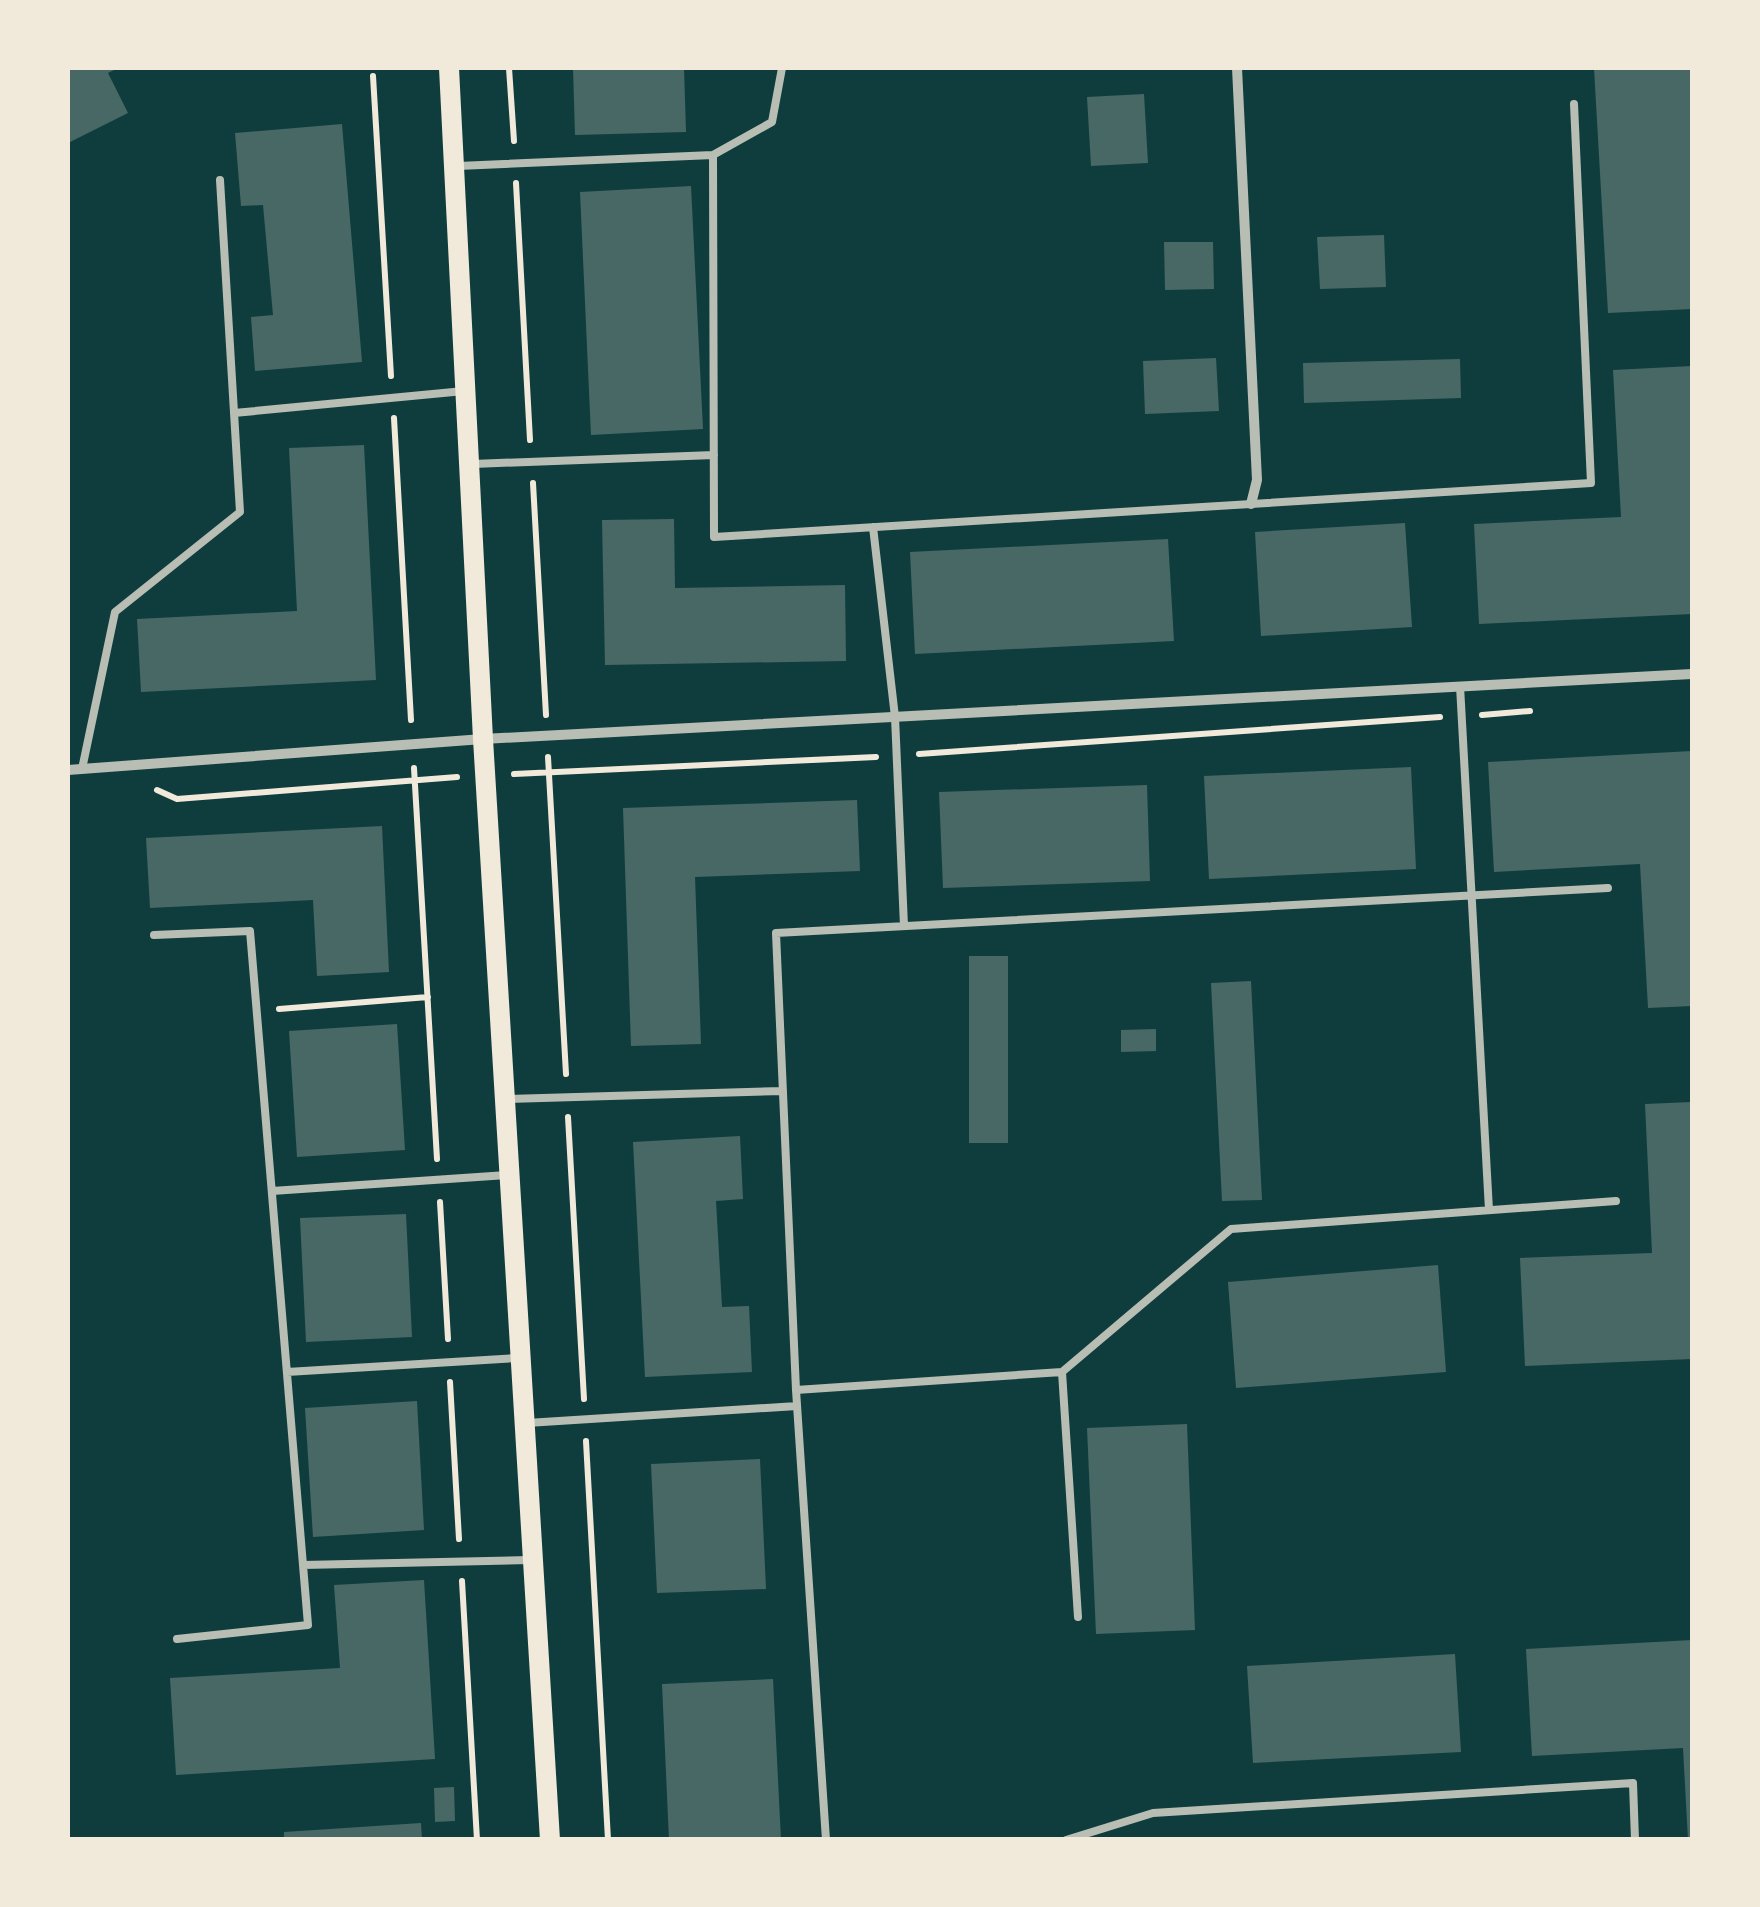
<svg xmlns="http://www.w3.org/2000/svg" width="1760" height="1907" font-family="'Golos Text',sans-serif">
<rect width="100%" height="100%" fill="#0f3d3e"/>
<path fill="#486865" d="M68,68H118L108,73L128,113L68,143Z
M573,68H684L686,132L575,135Z
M1594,68H1692V309L1608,313Z
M1144,94L1148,163L1091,166L1087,97Z
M342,124L362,362L255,371L251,317L273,315L263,205L241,206L235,133Z
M691,186L703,429L591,435L580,192Z
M1384,235L1386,287L1320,289L1317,237Z
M1164,242H1213L1214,289L1165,290Z
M1216,358L1219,411L1145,414L1143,361Z
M1460,359L1461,398L1304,403L1303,363Z
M1692,366V614L1479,624L1474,524L1621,517L1613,370Z
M364,445L376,680L141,692L137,619L297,611L289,448Z
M674,519L675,588L845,585L846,661L605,665L602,520Z
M1405,523L1412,627L1261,636L1255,532Z
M1168,539L1174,641L915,654L910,552Z
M1692,751V1006L1648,1008L1640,864L1494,872L1488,762Z
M1411,767L1416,869L1209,879L1204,776Z
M1147,785L1150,881L943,888L939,792Z
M857,800L860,871L695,877L701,1044L631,1046L623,808Z
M382,826L389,972L317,976L313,900L150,908L146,838Z
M969,956H1008V1143H969Z
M1251,981L1262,1200L1222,1201L1211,983Z
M397,1024L405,1150L297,1157L289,1031Z
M1156,1029V1051L1121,1052V1030Z
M1692,1102V1359L1525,1366L1520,1258L1652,1253L1645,1104Z
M740,1136L743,1199L716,1201L722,1307L749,1306L752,1372L645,1377L633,1142Z
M406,1214L412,1337L306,1342L300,1218Z
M1438,1265L1446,1372L1236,1388L1228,1282Z
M417,1401L424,1530L313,1537L305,1408Z
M1187,1424L1195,1630L1096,1634L1087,1428Z
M760,1459L766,1589L657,1593L651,1464Z
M424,1580L435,1759L176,1775L170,1678L340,1668L334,1585Z
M1692,1640V1840H1688L1683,1748L1532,1756L1526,1649Z
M1455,1654L1461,1752L1253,1763L1247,1666Z
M773,1679L781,1840H669L662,1684Z
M454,1787L455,1821L435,1822L434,1788Z
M421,1823L422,1840H284V1832Z"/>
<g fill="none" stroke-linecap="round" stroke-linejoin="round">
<path stroke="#f1e9da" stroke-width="6" d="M509,68L514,141
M373,76L391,376
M516,183L530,440
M394,418L411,720
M533,483L546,715
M1482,715L1530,711
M919,754L1440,717
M548,757L566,1074
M414,768L437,1159
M514,774L876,757
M157,790L177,799L457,777
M279,1009L428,997
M568,1117L584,1399
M440,1202L448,1339
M450,1382L459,1539
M586,1441L608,1840
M462,1581L477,1840"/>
<path stroke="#b8beb3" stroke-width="8" d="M782,68L772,122L713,155L714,537L1591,483L1574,104
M458,166L713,155
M234,413L464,391
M473,464L714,455
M873,527L895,717L904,926
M1460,686L1489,1210
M82,769L115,612L240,512L220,180
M154,935L250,931L308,1625L177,1639
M508,1099L783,1091
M272,1191L507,1175
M287,1372L517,1358
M1062,1372L1078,1617
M796,1390L776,933L1608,888
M527,1423L797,1406
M303,1565L529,1560
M826,1840L796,1390L1062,1372L1231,1229L1616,1201
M1066,1840L1153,1813L1633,1783L1635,1840"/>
<path stroke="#b8beb3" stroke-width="10" d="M1237,68L1257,480L1251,504
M68,770L483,739L1692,674"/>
<path stroke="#f1e9da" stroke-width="20" d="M449,68L483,739L550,1840"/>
</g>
<rect width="1760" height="1907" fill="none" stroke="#f1e9da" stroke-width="140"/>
</svg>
